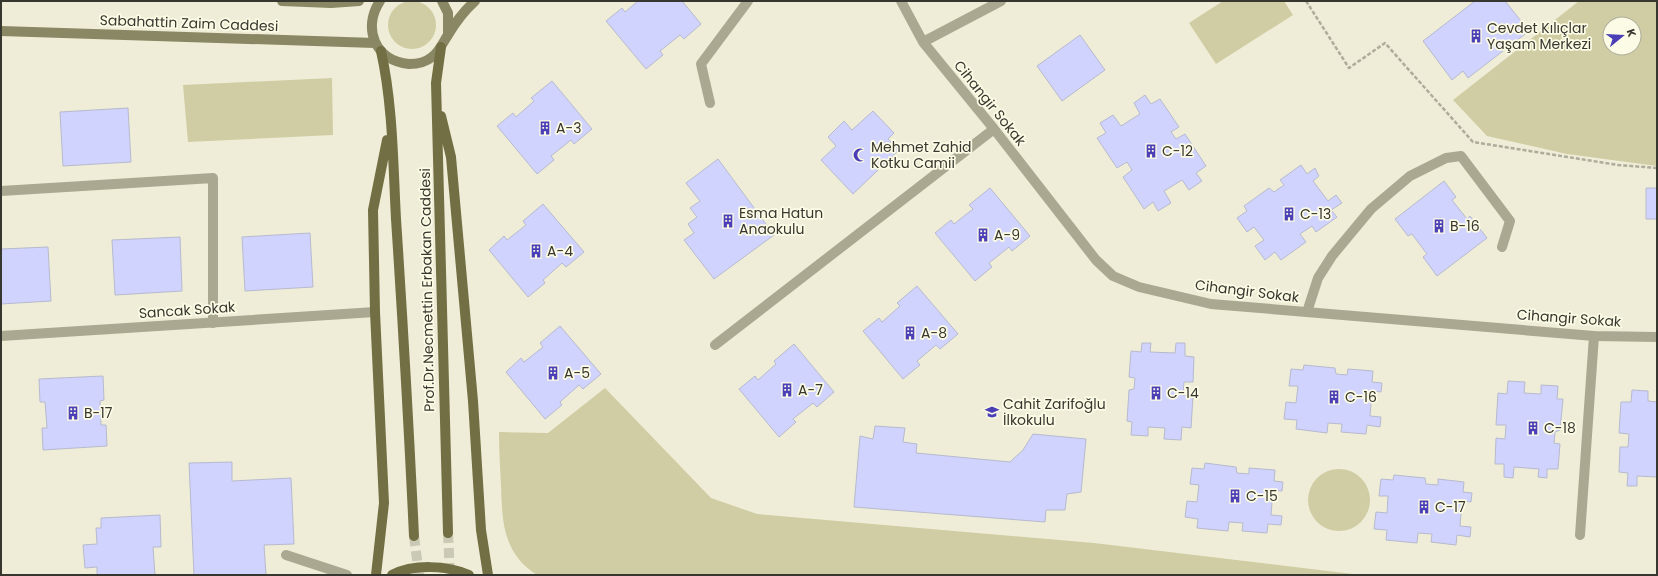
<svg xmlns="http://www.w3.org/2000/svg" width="1658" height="576" font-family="Poppins,sans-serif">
<rect width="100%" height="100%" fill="#efedd7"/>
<path fill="#d0cda4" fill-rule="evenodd" d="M388 25a24 24 0 1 1 48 0a24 24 0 1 1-48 0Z
M1223,1H1284L1293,15L1216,64L1189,23Z
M1579,1H1657V166L1567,154L1487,136L1453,100ZM1610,24H1634V48H1610Z
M332,78L333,135L188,142L183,85Z
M605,388L711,498L757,514L1094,543L1361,575H537C503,554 502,521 501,485C500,467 499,450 499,432L548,433Z
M1308 500a31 31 0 1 1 62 0a31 31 0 1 1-62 0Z"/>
<path fill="#cfd3fd" stroke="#b7bace" d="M638,1H682L701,24L684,39L680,35L660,51L663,55L646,69L606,21L622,8L625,12Z
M1475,1H1505L1529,31L1468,78L1463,71L1452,80L1423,41Z
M1080,35L1105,70L1062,101L1037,66Z
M552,81L592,129L574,144L571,140L551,156L554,160L537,174L497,126L513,113L516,117L534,101L531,98Z
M1145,95L1151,104L1160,99L1179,127L1171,132L1176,139L1185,134L1206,166L1196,173L1202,181L1189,190L1182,180L1164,191L1171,203L1158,211L1153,202L1144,209L1123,177L1132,170L1127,162L1117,168L1097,138L1106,133L1100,123L1113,115L1121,126L1140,114L1134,103Z
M128,108L131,162L63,166L60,112Z
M873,111L894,133L888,139L899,150L853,194L821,160L836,146L828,137L844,121L852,130Z
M718,159L774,235L714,279L684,240L694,233L688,224L697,217L690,208L700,201L686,183Z
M1301,165L1307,174L1315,168L1319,176L1313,181L1328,201L1336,195L1342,203L1331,210L1337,217L1316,232L1312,226L1300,234L1306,242L1281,260L1275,252L1265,260L1255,246L1264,240L1254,227L1247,232L1237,218L1247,211L1244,206L1269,188L1274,192L1284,185L1280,180Z
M1444,181L1456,197L1452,200L1467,219L1470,216L1487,238L1437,276L1423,257L1427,254L1412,234L1408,236L1395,219Z
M990,188L1030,236L1012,251L1009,247L989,263L992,267L975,281L935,233L951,220L954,224L973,209L969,205Z
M1646,188H1657V219H1646Z
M543,204L584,252L566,267L562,263L543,280L545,283L528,297L489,250L504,236L507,240L526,225L523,221Z
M310,233L313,287L245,291L242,237Z
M180,237L182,291L115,295L112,240Z
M48,247L51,301L1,304V249Z
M917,286L958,334L940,349L936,345L917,361L920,365L903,379L863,331L879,318L882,322L900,306L897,303Z
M560,326L601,374L583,389L579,385L560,402L562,405L545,419L506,372L521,358L524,362L543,347L540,343Z
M1142,343H1151L1150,352L1175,353L1176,343H1185V356L1194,357L1193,382H1184L1183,395L1193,396L1191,428L1182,427L1181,440L1164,439L1165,428L1148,427V436L1131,435L1132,422L1127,421L1129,390L1134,389L1135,378L1129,377L1131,351L1141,352Z
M794,344L834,392L817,407L813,403L793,419L796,422L779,437L739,389L755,376L758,380L776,364L774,361Z
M1304,365L1335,368L1336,374L1347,375L1348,369L1373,371L1372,382L1382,383L1381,392L1372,391L1370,416L1381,417L1380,427L1367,425L1366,434L1341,432L1342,424L1328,423L1327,433L1296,429L1297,420L1284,419L1286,402L1296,403L1298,386H1289L1291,369L1303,370Z
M103,376L104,400L100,401L101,425H106L107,446L43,450L42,428H47L45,402H40L39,379Z
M1508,381L1525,382L1524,393L1541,394V385L1558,386L1557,399H1563L1560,430L1555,432L1554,443L1560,444L1558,469H1547V478L1538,477L1539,469L1514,467L1513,478L1504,477V464H1495L1496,438L1505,439L1506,425H1496L1498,393L1507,394Z
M1632,390L1648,391V401L1657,402V477L1637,476V486H1627L1628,473L1619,472L1620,447H1628L1629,434L1619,433L1621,402H1631Z
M875,426L905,428L903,442L917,444L916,453L1010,462L1023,450L1033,434L1086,439L1081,492L1067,494L1065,510H1046L1045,522L854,507L860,436L873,439Z
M232,462V481L291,478L294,544L264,545L266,575H194L189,463Z
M1205,463L1236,467L1237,473L1249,474V468L1275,470L1274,481L1283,482L1282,491L1273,490L1271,515L1282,516L1281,525L1268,524L1267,533L1242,531L1243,523L1229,522L1228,531L1197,528L1198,519L1185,517L1187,501L1197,502L1199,485L1190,484L1192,468L1204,469Z
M1394,475L1425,478L1426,484L1438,485V479L1464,482L1463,492L1472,493L1471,502L1462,501L1460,526L1471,527L1470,537L1457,535L1456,545L1431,542L1432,534L1418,533L1417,543L1386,540L1387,530L1374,529L1376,512L1387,513L1388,496H1379L1381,479L1393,480Z
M160,515L161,547H153L155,575H97V567L85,568L83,545L97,544L96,528H101V518Z"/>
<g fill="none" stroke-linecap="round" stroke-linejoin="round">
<path stroke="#cac9b5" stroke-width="10" stroke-dasharray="10 5" stroke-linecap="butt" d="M448,533L450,575
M414,536L419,575"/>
<path stroke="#aeac9b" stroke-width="2.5" stroke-dasharray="4 2" stroke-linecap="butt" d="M1306,1L1349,68L1385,43L1473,142L1618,165L1657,168"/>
<path stroke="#aaa891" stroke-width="10" d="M710,103L701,64L748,1
M1,191L213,178V323
M1307,312L1318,278L1332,256L1371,209L1410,176L1446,158L1461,156L1510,221L1502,247
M1580,535L1594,336
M286,555L347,575"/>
<path stroke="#aaa891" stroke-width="10" d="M901,1L923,42L994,129L1096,260L1113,276L1139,287L1211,304L1594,336L1657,337
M923,42L1001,1
M1,336L375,312
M715,345L994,129"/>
<path stroke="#8a8764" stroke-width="10" d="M282,1L331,3L359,1
M380,1C362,28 375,61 409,64C416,64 426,62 432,57C440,51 443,42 448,35C455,23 465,10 475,1
M442,1L448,13V33
M1,31L375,43"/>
<path stroke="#736f44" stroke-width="10" d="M441,47L436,83L448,533
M381,51C393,105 393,163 396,219C403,325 409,430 414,536
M441,116L451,157L473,401L481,530L488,575
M376,575L384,503L375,312L373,210L387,140
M392,575C413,564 447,565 469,575"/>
</g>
<defs>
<g id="building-bare" transform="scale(1.08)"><path d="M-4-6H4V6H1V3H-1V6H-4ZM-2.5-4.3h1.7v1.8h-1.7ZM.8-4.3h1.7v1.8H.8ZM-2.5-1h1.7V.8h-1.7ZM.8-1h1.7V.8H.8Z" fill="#4a3fb6" stroke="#fcfbe5" stroke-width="2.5" paint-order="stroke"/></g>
<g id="mosque-bare" transform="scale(1.08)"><path d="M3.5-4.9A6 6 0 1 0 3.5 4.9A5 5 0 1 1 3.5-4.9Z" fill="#4a3fb6" stroke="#fcfbe5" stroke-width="2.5" paint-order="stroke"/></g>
<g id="school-bare" transform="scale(1.08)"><path d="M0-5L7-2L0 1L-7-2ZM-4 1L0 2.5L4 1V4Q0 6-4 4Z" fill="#4a3fb6" stroke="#fcfbe5" stroke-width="2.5" paint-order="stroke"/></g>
</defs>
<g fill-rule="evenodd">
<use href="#building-bare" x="1476" y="36"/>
<use href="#building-bare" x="545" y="128"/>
<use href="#building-bare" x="1151" y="151"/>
<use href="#mosque-bare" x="860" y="155"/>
<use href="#building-bare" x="1289" y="214"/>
<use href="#building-bare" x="728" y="221"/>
<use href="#building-bare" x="1439" y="226"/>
<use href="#building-bare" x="983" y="235"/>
<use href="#building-bare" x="536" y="251"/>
<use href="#building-bare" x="910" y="333"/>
<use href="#building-bare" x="553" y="373"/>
<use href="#building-bare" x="787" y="390"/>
<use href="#building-bare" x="1156" y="393"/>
<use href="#building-bare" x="1334" y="397"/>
<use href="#school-bare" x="992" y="412"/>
<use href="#building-bare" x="73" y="413"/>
<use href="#building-bare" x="1533" y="428"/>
<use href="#building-bare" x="1235" y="496"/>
<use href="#building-bare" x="1424" y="507"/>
</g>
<g text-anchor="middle" stroke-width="3.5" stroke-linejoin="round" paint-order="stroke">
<g font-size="14" fill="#38372f" stroke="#fcfbe5">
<text transform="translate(189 23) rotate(2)" y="5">Sabahattin Zaim Caddesi</text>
<text transform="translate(990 103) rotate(51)" y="5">Cihangir Sokak</text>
<text transform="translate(427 290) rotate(-91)" y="5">Prof.Dr.Necmettin Erbakan Caddesi</text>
<text transform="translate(1247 291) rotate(7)" y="5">Cihangir Sokak</text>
<text transform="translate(187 310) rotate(-4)" y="5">Sancak Sokak</text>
<text transform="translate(1569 318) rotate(4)" y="5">Cihangir Sokak</text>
</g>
<g font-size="14" fill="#38372f" stroke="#fcfbe5" text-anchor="start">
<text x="1487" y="33">Cevdet Kılıçlar<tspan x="1487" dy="16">Yaşam Merkezi</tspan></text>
<text x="556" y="133">A-3</text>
<text x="871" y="152">Mehmet Zahid<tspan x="871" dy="16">Kotku Camii</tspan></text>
<text x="1162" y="156">C-12</text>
<text x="739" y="218">Esma Hatun<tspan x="739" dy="16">Anaokulu</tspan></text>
<text x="1300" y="219">C-13</text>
<text x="1450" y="231">B-16</text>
<text x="994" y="240">A-9</text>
<text x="547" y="256">A-4</text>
<text x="921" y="338">A-8</text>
<text x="564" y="378">A-5</text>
<text x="798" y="395">A-7</text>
<text x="1167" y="398">C-14</text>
<text x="1345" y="402">C-16</text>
<text x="1003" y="409">Cahit Zarifoğlu<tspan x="1003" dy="16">İlkokulu</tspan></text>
<text x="84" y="418">B-17</text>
<text x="1544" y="433">C-18</text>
<text x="1246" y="501">C-15</text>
<text x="1435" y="512">C-17</text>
</g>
</g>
<rect width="1658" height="576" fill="none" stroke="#38372f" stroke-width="4"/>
<g transform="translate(1622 36) rotate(72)"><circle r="19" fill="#fcfbe5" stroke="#aead9c"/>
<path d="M0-3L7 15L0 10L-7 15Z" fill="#4a3fb6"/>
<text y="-6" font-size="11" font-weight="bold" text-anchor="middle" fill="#38372f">K</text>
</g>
</svg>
